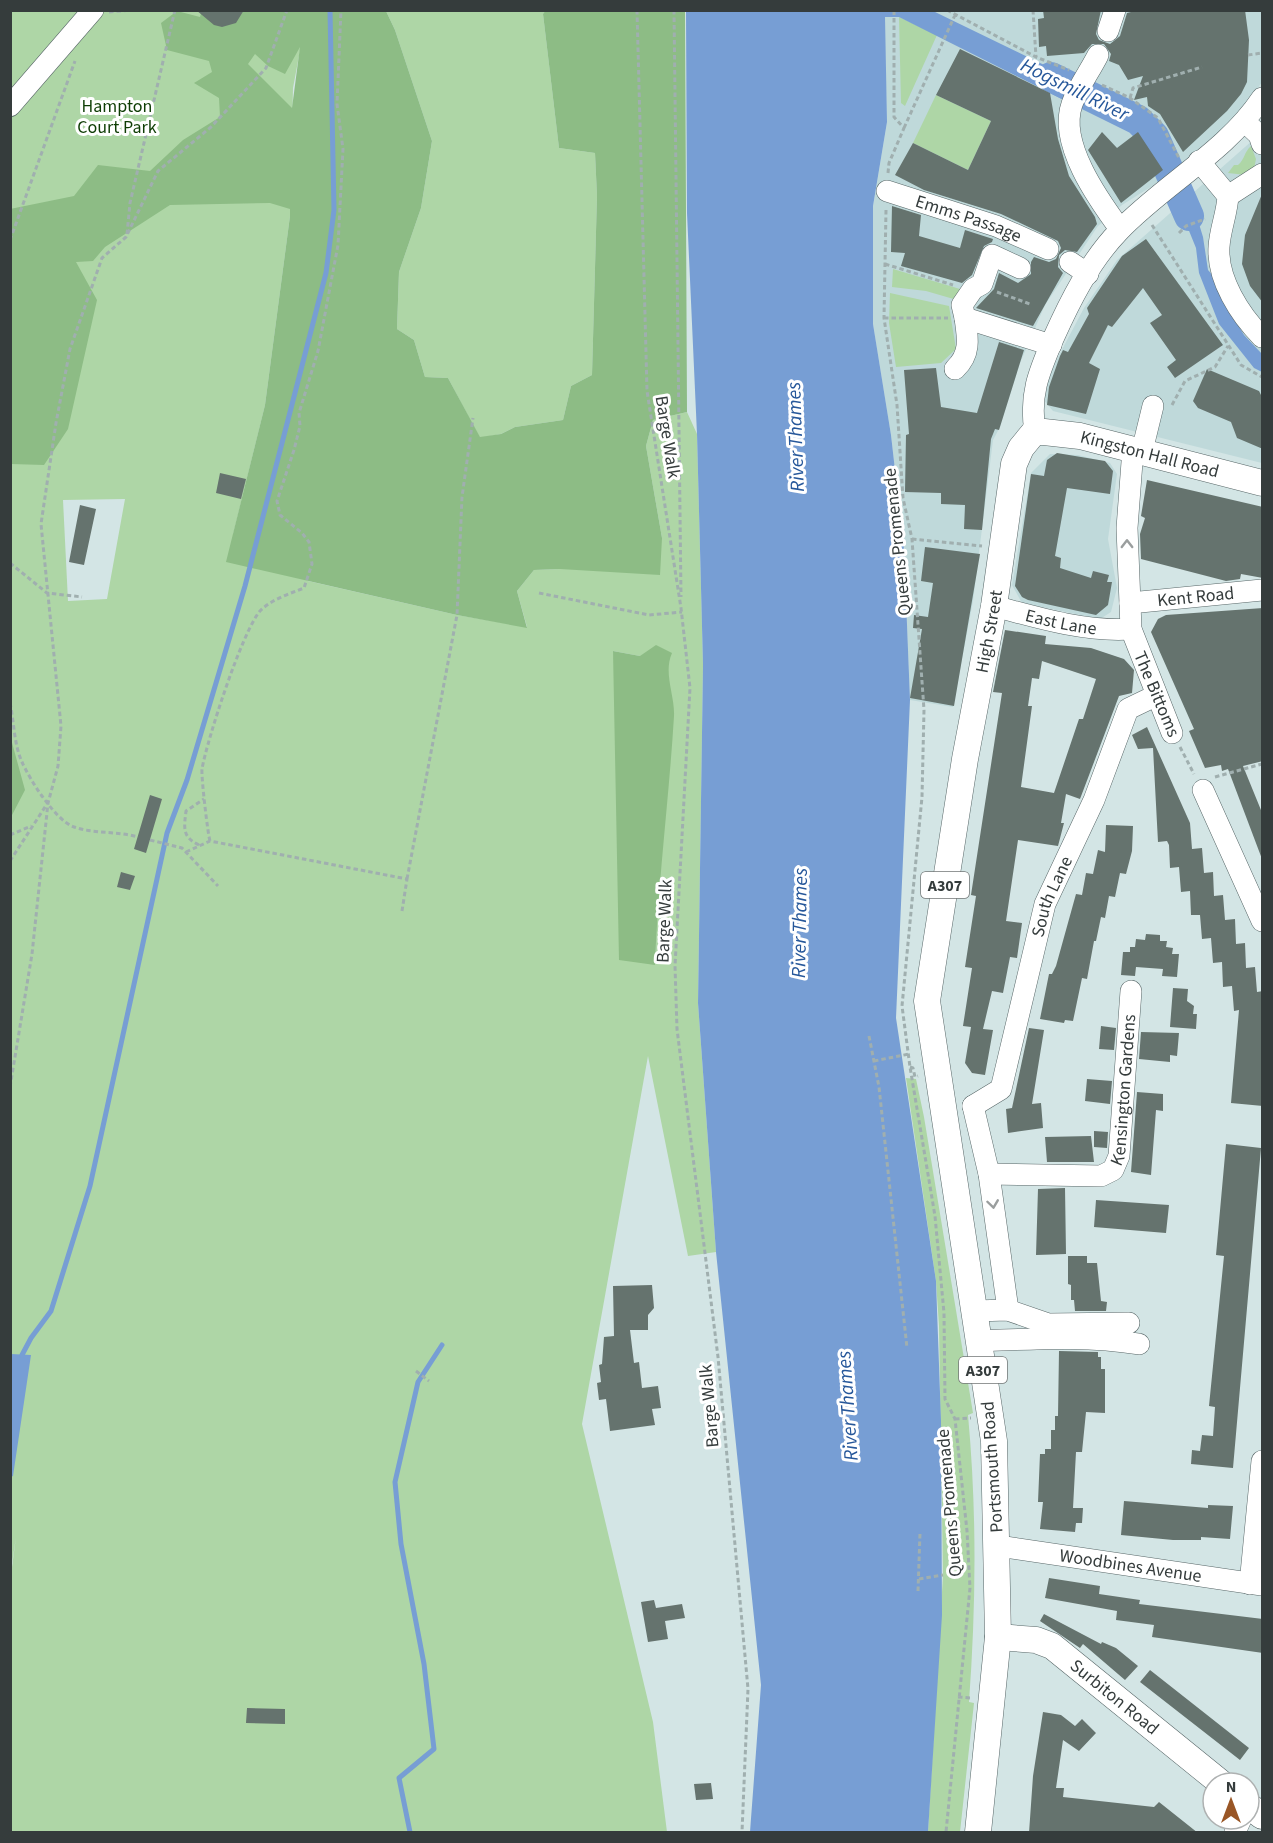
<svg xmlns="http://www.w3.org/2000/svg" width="1273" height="1843" font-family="'Source Sans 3',sans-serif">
<rect width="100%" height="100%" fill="#d3e5e5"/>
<path fill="#bfd9da" d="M884,11H1262V82L1240,114L1189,163L1122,205L1098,226L1045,305L1020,363L1000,427L993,440L973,601L953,707L910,700L904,549L891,435L873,324V206L887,122Z
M1262,132V463L1053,411L1042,398L1048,376L1084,308L1117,260Z
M1050,454L1078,455L1110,463L1117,474L1108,539L1117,588L1111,612L1100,619L1022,603L1012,585L1031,473Z"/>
<path fill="#aed6a6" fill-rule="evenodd" d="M11,11H301V45L293,88L290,216L265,405L233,535L308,581L457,615L527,627L517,591L534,570L560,569L662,538L646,446L653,420L687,412L697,434L703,665L698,1003L716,1252L688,1256L648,1056L582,1424L653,1722L667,1832H11L10,1582L16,1537L11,1570ZM125,499L107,599L68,601L63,500ZM613,651L640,656L668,786L657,888L655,964Z
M386,11H546L543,14L559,148L595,153L597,196L592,375L571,386L563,420L515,427L501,434L480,438L448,378L425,377L414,340L397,329L399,272L421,208L432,141L395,30Z
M899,17L937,35L905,106L901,103Z
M936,95L991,121L968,170L913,143Z
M1251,146L1256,159L1254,169L1246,175L1228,173L1234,165H1238C1245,159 1244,152 1251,146Z
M893,269L960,289L957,300L926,291L892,287Z
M890,293L949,306L956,349L941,363L896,367L889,323Z
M906,1078L916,1079L924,1117L973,1413L968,1415C977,1512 976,1606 969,1702L974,1703L960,1832H928L943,1575L939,1326L936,1281Z"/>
<path fill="#8dbc85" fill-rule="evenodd" d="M202,10L386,11L395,30L432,141L421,208L399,272L397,329L414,340L425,377L448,378L480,437L501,434L515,427L563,420L571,386L592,375L597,196L595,153L559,148L543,14L546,10L685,11L687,412L653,420L646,446L662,538L660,575L560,569L534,570L517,591L527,628L457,615L226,562L265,405L290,216V209L270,203L170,205L105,247L93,261L76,262L97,300L68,429L44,465L11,464L10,209L74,196L98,165L150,171L183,140L220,117L219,98L194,83L212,72L209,61L167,50L161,23L177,11L200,17ZM300,47L292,108L248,64L255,54L268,66L285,74Z
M656,645L672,653C663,673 675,695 674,716C669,799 658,881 655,965L619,960L613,651L640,656Z
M11,739L25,790L11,817H10Z"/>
<path fill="#779ed4" d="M686,11H933L1075,80L1064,100L899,17H885L887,122L873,206V324L891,435L904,549L910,700L896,1018L936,1281L941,1421L942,1615L928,1832H750L761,1685L716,1252L698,1003L703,665L697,434L687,213Z
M1094,88L1147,115L1159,126L1177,158L1164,168L1138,130L1085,108Z
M1192,201L1203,237L1208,270L1216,279L1229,310L1244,335L1262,354V372L1254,368L1219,324L1199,273L1196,248L1181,211Z
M11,1354L31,1355L13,1476L11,1477Z"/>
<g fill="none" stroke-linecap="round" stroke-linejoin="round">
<path stroke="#779ed4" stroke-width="5" d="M22,1355L31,1338L51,1311L90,1186L167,833L187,780L245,586L326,273L334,210L330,10
M410,1832L399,1778L434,1749L424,1664L401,1544L395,1482L418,1382L442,1345"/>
<path stroke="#779ed4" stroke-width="30" d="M1051,77L1138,120L1154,136L1189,216"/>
</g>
<path fill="#65736e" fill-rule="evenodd" d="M196,10H244L236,23L222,27L214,25Z
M1043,10H1101L1096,34L1099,40L1110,44L1120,36L1127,13L1139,10H1245L1249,40L1247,82L1241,94L1227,111L1183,152L1160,114L1148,106L1147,97L1134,100L1143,76L1128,80L1119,65L1109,61L1111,54L1104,44H1092L1084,53L1047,56L1046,46L1039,47L1038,19L1044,18Z
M960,49L1050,93L1058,139L1069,176L1095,217L1097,224L1077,252L1065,250L1059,255L1058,267L1063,273L1033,326L976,308L994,289L999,273L1018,283L1031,274V262L1034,257L1049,262L1056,259L1061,248L1058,241L1001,214L924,190L895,175L913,143L968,170L991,121L936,95Z
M1102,132L1117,148L1138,132L1163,170L1121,203L1088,150Z
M1262,194H1263V303L1250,286L1242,264L1245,235Z
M892,206L921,215L919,236L960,248L965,230L993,239L992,242L984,246L972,275L962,283L901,266L905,253L891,252Z
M1146,239L1223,345L1175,378L1167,367L1176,360L1150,323L1162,315L1143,288L1112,327L1108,325L1089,363L1100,369L1086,414L1047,405L1049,387L1060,356L1063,350L1068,352L1089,314L1087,308L1122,256Z
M999,342L1024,350L999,430L995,429L991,439L982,530L964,529L965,505L941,504V493L905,492L906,435L909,434L904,370L936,368L941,407L977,413Z
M1207,369L1259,391L1263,399V449L1237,438L1231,422L1198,408L1193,401Z
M1057,453L1105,461L1113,471L1110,494L1067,488L1055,556L1061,558L1060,568L1091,578L1093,571L1109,575L1107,582H1112L1108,605L1096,615L1028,600L1022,597L1015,586L1031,474L1044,476L1047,460Z
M220,473L246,479L241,499L216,493Z
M1147,480L1263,507V578L1241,574L1240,579L1226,581L1141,559L1140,534L1145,518L1141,516Z
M80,505L96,509L84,565L69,562Z
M925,547L980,554L954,706L910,698L922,629L913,628L914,615L928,617L933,583L921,581Z
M1263,608V761L1243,766L1263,815L1262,859L1228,769L1222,771L1221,765L1205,768L1189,731L1194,729L1151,632L1158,619L1166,615Z
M1005,630L1046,636L1045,644L1091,648L1124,659L1134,670L1132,693L1119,696L1080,799L1066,794L1061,823H1064L1058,846L1018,840L1006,921L1022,923L1017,958L1010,957L1003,993L992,991L983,1029L993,1030L985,1075L972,1073L965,1063L971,1027L963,1026L972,968L965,967L976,896L971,895L1002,693L993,692ZM1042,661L1096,679L1083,719H1079L1054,793L1021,787L1032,706H1028L1032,678L1039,679Z
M1147,727L1190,823L1192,849L1202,848L1204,873L1213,872L1214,896L1223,895L1225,920L1235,919L1236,944L1245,943L1246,968L1255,967L1257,992L1263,991V1106L1231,1103L1239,1010L1234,1011L1232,986L1223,987L1222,962L1213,963L1211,938L1202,939L1200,915H1191L1190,891L1181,892L1179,867L1170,868L1169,845L1167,841L1158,842L1153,748L1138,749L1132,735Z
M150,795L162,799L146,853L134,849Z
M1106,825L1133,826L1132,851L1126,874L1120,873L1115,897L1109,896L1105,918L1101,917L1096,941H1094L1087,979L1082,978L1073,1021L1065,1020L1064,1023L1040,1019L1049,974H1052L1056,966L1076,894L1082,895L1086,873L1093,874L1098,850L1105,852Z
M121,872L135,876L130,890L117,887Z
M1146,934L1160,935V941H1167L1166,947L1173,948L1172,954H1179L1177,977L1162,976L1163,969L1136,967L1135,976L1121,975L1123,952H1130V947H1135L1136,939L1145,940Z
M1173,988L1188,989L1187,1001L1194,1006L1193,1014H1197L1196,1029L1170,1027Z
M1101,1026L1116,1028L1114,1050L1099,1049Z
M1029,1028L1044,1030L1032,1104L1041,1103L1043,1128L1008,1133L1006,1109L1012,1108Z
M1141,1032L1179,1033L1177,1056L1170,1055V1062L1139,1059Z
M1087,1079L1112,1081L1110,1104L1085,1101Z
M1137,1092L1163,1094V1111L1156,1110L1151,1175L1131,1172Z
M1094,1131L1108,1132L1107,1148L1094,1147Z
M1091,1136L1094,1162H1047L1045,1137Z
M1226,1144L1261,1148L1233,1468L1191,1464L1192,1450L1200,1451L1202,1435L1213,1436L1215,1407L1209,1406L1224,1256L1216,1255Z
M1065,1188L1066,1254L1036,1255L1038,1189Z
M1096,1200L1169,1205L1166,1233L1094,1227Z
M1068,1256H1087V1263H1097L1101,1301L1107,1302L1106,1311H1075L1074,1300H1071V1285L1068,1284Z
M652,1285L654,1308L648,1315V1330H630L634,1363L639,1362L642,1388L658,1386L661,1408L652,1409L655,1425L610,1431L606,1399L599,1400L597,1383L601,1382L599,1365L602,1364L604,1337L614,1336L613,1286Z
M1059,1351L1098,1352V1357H1101V1369H1105V1413L1086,1412L1082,1452H1076L1073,1508H1083L1082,1523H1076L1075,1532L1040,1529L1043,1502H1038L1040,1454H1045V1449H1051V1430H1055V1416H1058Z
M1124,1501L1208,1508V1505L1233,1506L1230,1539L1201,1537V1540H1173L1121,1535Z
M1049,1578L1100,1586L1099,1594L1140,1600L1139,1604L1263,1619V1653L1152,1637L1154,1625L1116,1620L1117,1611L1045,1598Z
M654,1600L656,1608L682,1604L685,1618L665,1621L668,1639L648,1642L641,1602Z
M1044,1614L1101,1644L1102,1642L1116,1648L1138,1666L1125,1680L1083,1644L1080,1648L1040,1621Z
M1150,1670L1249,1748L1240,1760L1140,1682Z
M247,1708L285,1709V1724L246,1723Z
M1043,1712L1061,1715L1075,1726L1082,1719L1096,1733L1079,1751L1063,1740L1056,1788H1064L1063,1797L1154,1807L1159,1802L1198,1833H1029L1033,1776Z
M711,1783L713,1799L696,1800L694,1784Z"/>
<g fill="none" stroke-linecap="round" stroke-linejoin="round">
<g stroke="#586768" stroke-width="22">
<g id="minor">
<path d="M1108,31L1115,10"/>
<path d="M1098,55C1090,71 1078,87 1072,104C1058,143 1098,199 1120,229"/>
<path d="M10,106L93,10"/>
<path d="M1245,122L1259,135L1262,144"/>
<path d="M1199,161L1228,196C1227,214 1220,229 1219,247C1217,279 1240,315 1262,337"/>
<path id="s1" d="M887,191L996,226L1048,249"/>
<path d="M1228,196L1262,174"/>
<path d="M1070,262L1088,274"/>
<path d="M1020,268L992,255L982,284L973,289L962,305L965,318L1051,345"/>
<path d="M955,369C971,354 968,338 965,318"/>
<path d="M1035,431C1029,395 1039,372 1053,339C1070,301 1090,261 1119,231C1164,184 1226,152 1262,98"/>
<path d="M1133,449L1127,528L1131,629L1172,733"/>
<path d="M1142,451L1153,406"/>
<path id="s2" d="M1130,603L1262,590"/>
<path id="s3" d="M994,606C1038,618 1085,632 1131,629"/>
<path d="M1203,790L1262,921"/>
<path id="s4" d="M973,1106L1001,1089L1045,904L1094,800L1128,709L1155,696"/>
<path d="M973,1106L989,1174L1008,1310"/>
<path id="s5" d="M989,1174L1101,1176L1113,1170L1119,1156L1131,991"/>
<path d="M974,1311L1008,1310L1048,1324L1129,1323"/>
<path d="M979,1341C1033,1339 1086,1335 1139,1344"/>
<path id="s6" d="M998,1546L1262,1585"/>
<path d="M1250,1584L1262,1461"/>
<path d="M1235,1832L1241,1819"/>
</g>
</g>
<g stroke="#586768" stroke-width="27">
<g id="major">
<path id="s7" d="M998,1637L1036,1640L1052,1646L1221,1783"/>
<path d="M1249,1806L1262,1816"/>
<path id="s8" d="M978,1832L998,1637L994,1441L927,1001L965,759L994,606L1014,464L1021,448L1035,431L1080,436L1262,483"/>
</g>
</g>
<path stroke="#a0afaf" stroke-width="3" stroke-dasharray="4.5 3" stroke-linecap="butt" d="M637,10L647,391L681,608L690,688L675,966L677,1029L718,1357L748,1689L742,1832
M674,10L681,597
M947,10L1036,57L1069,70
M1033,10L1036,57
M109,12L131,10
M1248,55L1262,53
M1102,85L1130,98L1158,118L1179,158
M1130,98L1133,88L1202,67
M904,128L955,15
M888,173L889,163L904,128L894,117V10
M886,210L884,318L897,405L903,498L912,539L924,710L922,797L902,1006L910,1067L935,1216L944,1313L945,1399L955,1419L967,1531L970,1588L946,1832
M1152,225L1241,365L1262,377
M1179,233L1186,226L1205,219
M127,234L130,203L175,10
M10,240L75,61
M885,264L953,285
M997,292L1030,304
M884,318H948
M1172,405L1185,381L1215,367L1228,346
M912,539L982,546
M10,563L47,593L82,597
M539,593L649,615L682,612
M10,703C14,721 14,745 22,762C30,780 55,820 74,827C94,834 117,831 138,837
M1180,747L1194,774
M1215,777L1262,764
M10,835L31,826
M150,840L182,848L218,886
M210,841C208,836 201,776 202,769C207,740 242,632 260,611C272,599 289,594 304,588L312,564L309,542L302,533L280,515L277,501L294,450L300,426L299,413L318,351L338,245L343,149L337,104L341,10
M199,845C182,837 184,828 186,811L204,799
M186,852L210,841L407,879L402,911
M10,861L47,804
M407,879L457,615L462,497L473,418
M869,1036L879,1087L907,1348
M874,1061L909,1054
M910,1067L913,1068L915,1077L918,1076
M10,1087L32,954L48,803L58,766L61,726L41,524L56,423L70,349L102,258L126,237L158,171L211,127L266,68L287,10
M416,1371L429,1381
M955,1419L971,1418
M919,1579L943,1575
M918,1591L920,1533
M958,1697L971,1698"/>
<use href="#minor" stroke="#fff" stroke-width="21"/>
<use href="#major" stroke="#fff" stroke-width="26"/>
</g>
<defs><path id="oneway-chevron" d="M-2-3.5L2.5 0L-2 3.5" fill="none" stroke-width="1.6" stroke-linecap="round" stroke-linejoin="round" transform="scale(1.5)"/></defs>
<g stroke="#9a9e9e">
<use href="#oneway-chevron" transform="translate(1127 544) rotate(-90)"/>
<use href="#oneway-chevron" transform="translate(993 1204) rotate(82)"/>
</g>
<g text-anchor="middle" stroke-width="6" stroke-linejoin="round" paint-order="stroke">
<g fill="#fff" stroke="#727676" stroke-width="1.5">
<rect x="921" y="872" width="48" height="26" rx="4.5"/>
<rect x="959" y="1357" width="48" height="26" rx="4.5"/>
</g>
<g font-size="16" font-weight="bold" fill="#353c3c">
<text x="945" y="891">A307</text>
<text x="983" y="1376">A307</text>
</g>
<g font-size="18" fill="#0e3d04" stroke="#fff">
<text x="117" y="112">Hampton<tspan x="117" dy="21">Court Park</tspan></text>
</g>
<g font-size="18" fill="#353c3c" stroke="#fff">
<text dy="6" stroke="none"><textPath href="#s1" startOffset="86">Emms Passage</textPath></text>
<text transform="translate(668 437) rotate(81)" y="6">Barge Walk</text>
<text dy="6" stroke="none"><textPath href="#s8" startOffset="1538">Kingston Hall Road</textPath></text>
<text transform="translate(897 542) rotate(-96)" y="6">Queens Promenade</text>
<text dy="6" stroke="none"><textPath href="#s2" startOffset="66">Kent Road</textPath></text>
<text dy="6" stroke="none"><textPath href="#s3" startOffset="69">East Lane</textPath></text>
<text dy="6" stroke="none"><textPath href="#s8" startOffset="1212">High Street</textPath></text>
<text transform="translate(1157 694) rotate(67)" y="6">The Bittoms</text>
<text dy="6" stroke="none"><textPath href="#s4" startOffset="232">South Lane</textPath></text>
<text transform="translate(664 921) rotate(-88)" y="6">Barge Walk</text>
<text dy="6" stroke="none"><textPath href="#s5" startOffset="207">Kensington Gardens</textPath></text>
<text transform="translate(709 1406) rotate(-95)" y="6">Barge Walk</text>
<text transform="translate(992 1467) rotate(-94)" y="6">Portsmouth Road</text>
<text transform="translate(949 1503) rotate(-95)" y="6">Queens Promenade</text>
<text dy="6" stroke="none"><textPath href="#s6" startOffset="134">Woodbines Avenue</textPath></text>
<text dy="6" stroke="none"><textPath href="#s7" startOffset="136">Surbiton Road</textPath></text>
</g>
<g font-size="20" font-style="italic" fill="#26579a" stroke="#fff">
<text transform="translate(1075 89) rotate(26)" y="7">Hogsmill River</text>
<text transform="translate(795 437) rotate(-92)" y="7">River Thames</text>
<text transform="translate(799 923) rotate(-89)" y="7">River Thames</text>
<text transform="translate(847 1406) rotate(-94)" y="7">River Thames</text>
</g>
</g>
<rect width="1273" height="1843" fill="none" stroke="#353c3c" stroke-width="24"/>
<g transform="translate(1231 1801)"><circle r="28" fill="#ffffff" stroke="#aeb1b1" stroke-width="1.5"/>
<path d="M0-4.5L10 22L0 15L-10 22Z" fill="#995626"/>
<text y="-9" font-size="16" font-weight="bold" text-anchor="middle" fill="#353c3c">N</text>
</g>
</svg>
